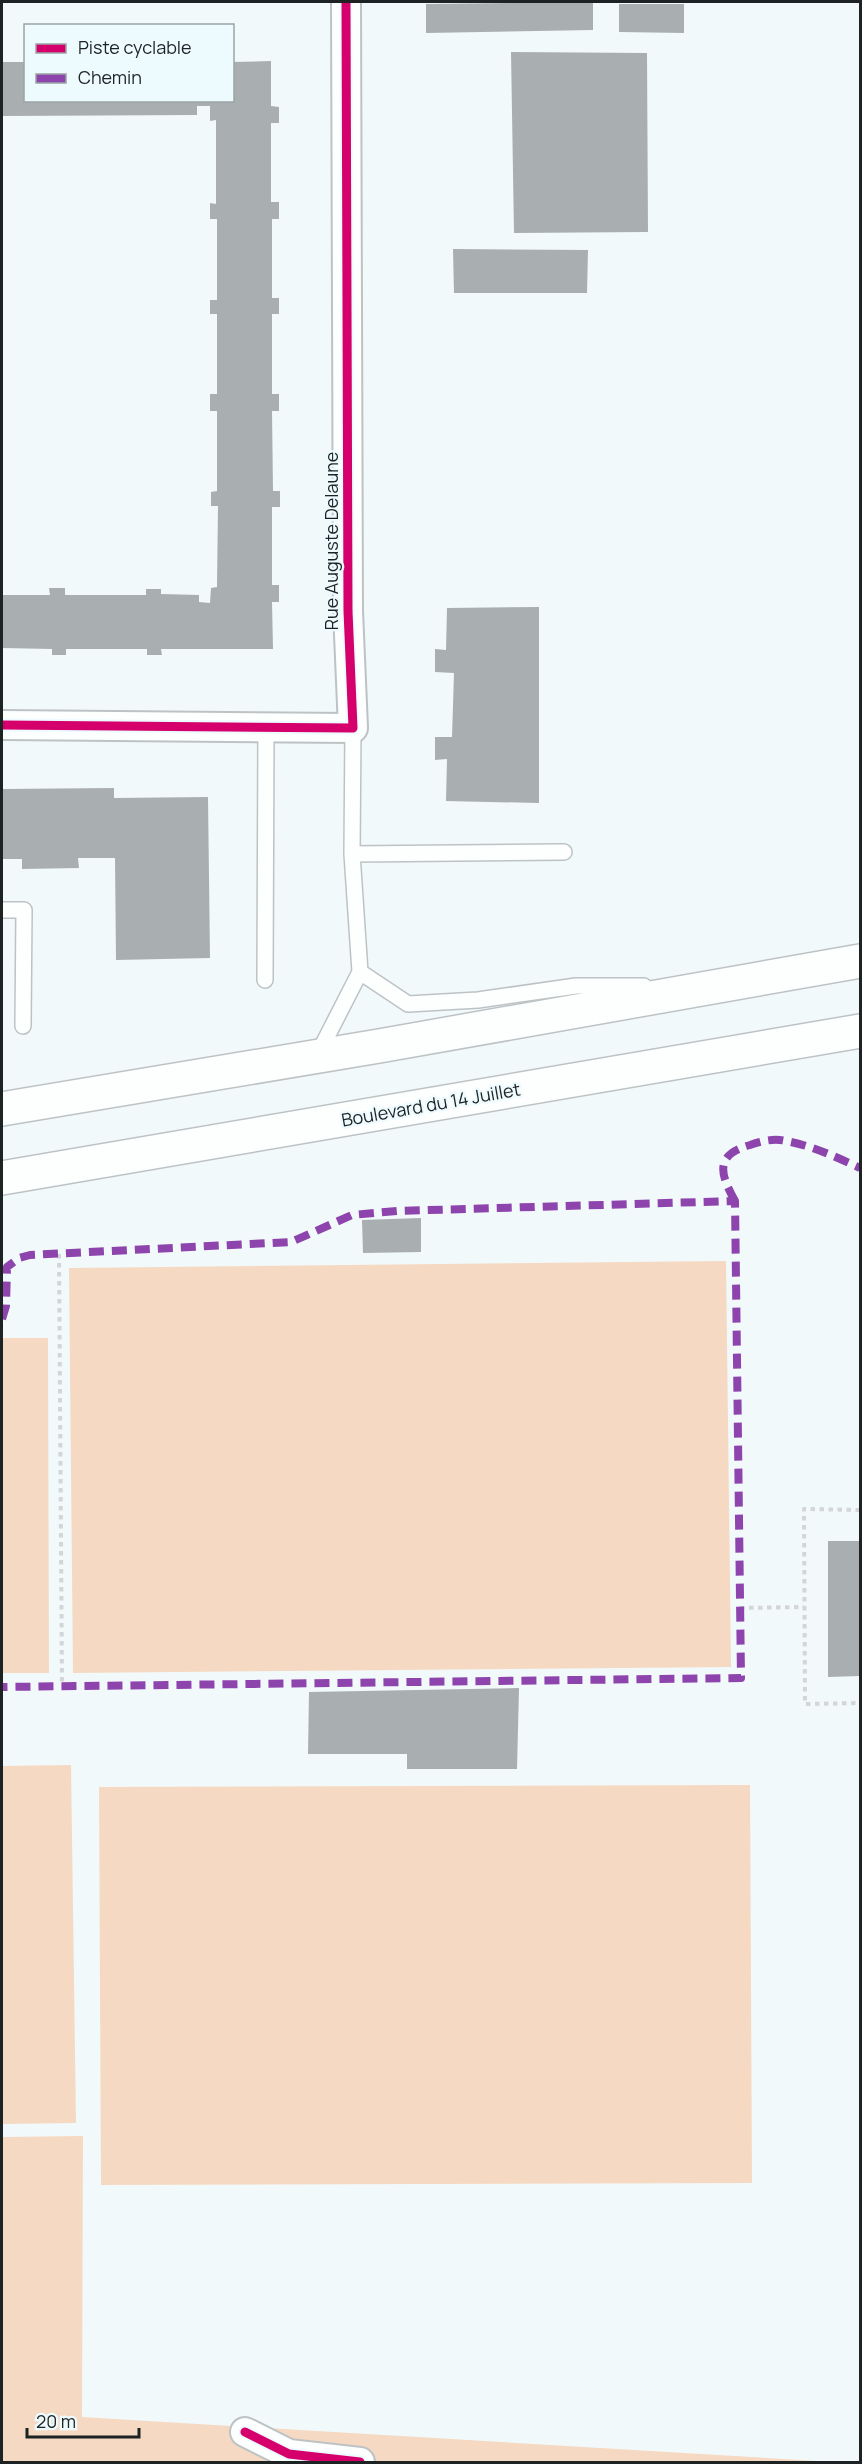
<svg xmlns="http://www.w3.org/2000/svg" width="862" height="2464" font-family="Manrope,sans-serif">
<rect width="100%" height="100%" fill="#f1f9fb"/>
<path fill="#f6d9c2" d="M726,1261L731,1667L73,1673L69,1268Z
M2,1338H48L49,1673H2Z
M71,1765L76,2123L2,2124V1766Z
M750,1785L752,2183L101,2185L99,1787Z
M83,2136L82,2417L834,2462H2V2137Z"/>
<path fill="#a9afb0" d="M593,2V30L426,33V4Z
M619,4H684V33L619,32Z
M511,52L647,53L648,232L514,233Z
M271,61V106L279,107V123H271V202H279V219H272V298H279V314H272V394H279V411H272L273,491H280V507H272V585H279V602H272L273,649H161L162,655H147V649H66V655H52V649L2,648V595H50L49,588H65V595H146V589H161V594L199,595V602L210,603L211,588L217,587L218,506H211V492L217,491V411H210V394H217V314H210V300H217V219H210V203L216,204V120L210,121V106H197V115L2,116V62H26V100H232V62Z
M453,249L588,250L587,293H454Z
M539,607V803L446,801L447,759L435,760V737H452L454,673L435,672V649L446,650L447,608Z
M114,788V798L208,797L210,958L116,960L115,858H78L79,868L22,869V859H2V789Z
M421,1218V1252L363,1253L362,1220Z
M828,1541H860V1676L828,1677Z
M519,1688L517,1769H407V1754H308L309,1692Z"/>
<g fill="none" stroke-linecap="round" stroke-linejoin="round">
<g stroke="#bdc3c5" stroke-width="18">
<path id="lane" d="M352,854L564,852
M2,910H24L23,1026
M360,972L408,1004L478,1000L576,986H644
M265,980L266,727
M317,1056L360,972L352,854L353,728"/>
</g>
<g stroke="#bdc3c5" stroke-width="32">
<path id="street" d="M2,725L353,728L348,611L346,2
M245,2432L289,2454L360,2462"/>
</g>
<g stroke="#bdc3c5" stroke-width="36">
<path id="primary" d="M2,1109L379,1046L860,961
M2,1178L860,1031"/>
</g>
<path stroke="#d3d5d6" stroke-width="4" stroke-dasharray="4.5 4.5" stroke-linecap="butt" d="M59,1254L62,1686
M860,1510L804,1509L805,1704L860,1703
M740,1608L804,1607"/>
<use href="#lane" stroke="#fdfefe" stroke-width="15"/>
<use href="#street" stroke="#fdfefe" stroke-width="28"/>
<use href="#primary" stroke="#fdfefe" stroke-width="33"/>
<path stroke="#8e44ad" stroke-width="8" stroke-dasharray="15 8" stroke-linecap="butt" d="M735,1201C720,1174 714,1155 750,1145C762,1141 774,1138 786,1141C813,1146 836,1157 860,1168
M2,1319L6,1306L7,1267L19,1258L30,1255L291,1242L352,1215L397,1211L735,1201L741,1678L2,1687"/>
<g stroke="#edfbff" stroke-width="13">
<path id="cycleway" d="M2,725L353,728L348,611L346,2
M245,2432L289,2454L360,2462"/>
</g>
<use href="#cycleway" stroke="#d6006c" stroke-width="9"/>
</g>
<g text-anchor="middle" stroke-width="4.5" stroke-linejoin="round" paint-order="stroke">
<g font-size="18" fill="#1d2223" stroke="#edfbff">
<text transform="translate(332 541) rotate(-90)" y="6">Rue Auguste Delaune</text>
<text transform="translate(431 1105) rotate(-10)" y="6">Boulevard du 14 Juillet</text>
</g>
</g>
<rect width="862" height="2464" fill="none" stroke="#1d2223" stroke-width="6"/>
<rect x="24" y="24" width="210" height="78" fill="#edfbff" stroke="#9aa4a7" stroke-width="1.5"/>
<rect x="36" y="44" width="30" height="9" fill="#d6006c" stroke="#9aa4a7" stroke-width="1.5"/>
<text x="78" y="54" font-size="18" fill="#1d2223">Piste cyclable</text>
<rect x="36" y="74" width="30" height="9" fill="#8e44ad" stroke="#9aa4a7" stroke-width="1.5"/>
<text x="78" y="84" font-size="18" fill="#1d2223">Chemin</text>
<path d="M27 2428v9h112v-9" fill="none" stroke="#1d2223" stroke-width="3"/>
<text x="36" y="2428" font-size="18" fill="#1d2223" stroke="#edfbff" stroke-width="4.5" paint-order="stroke">20 m</text>
</svg>
